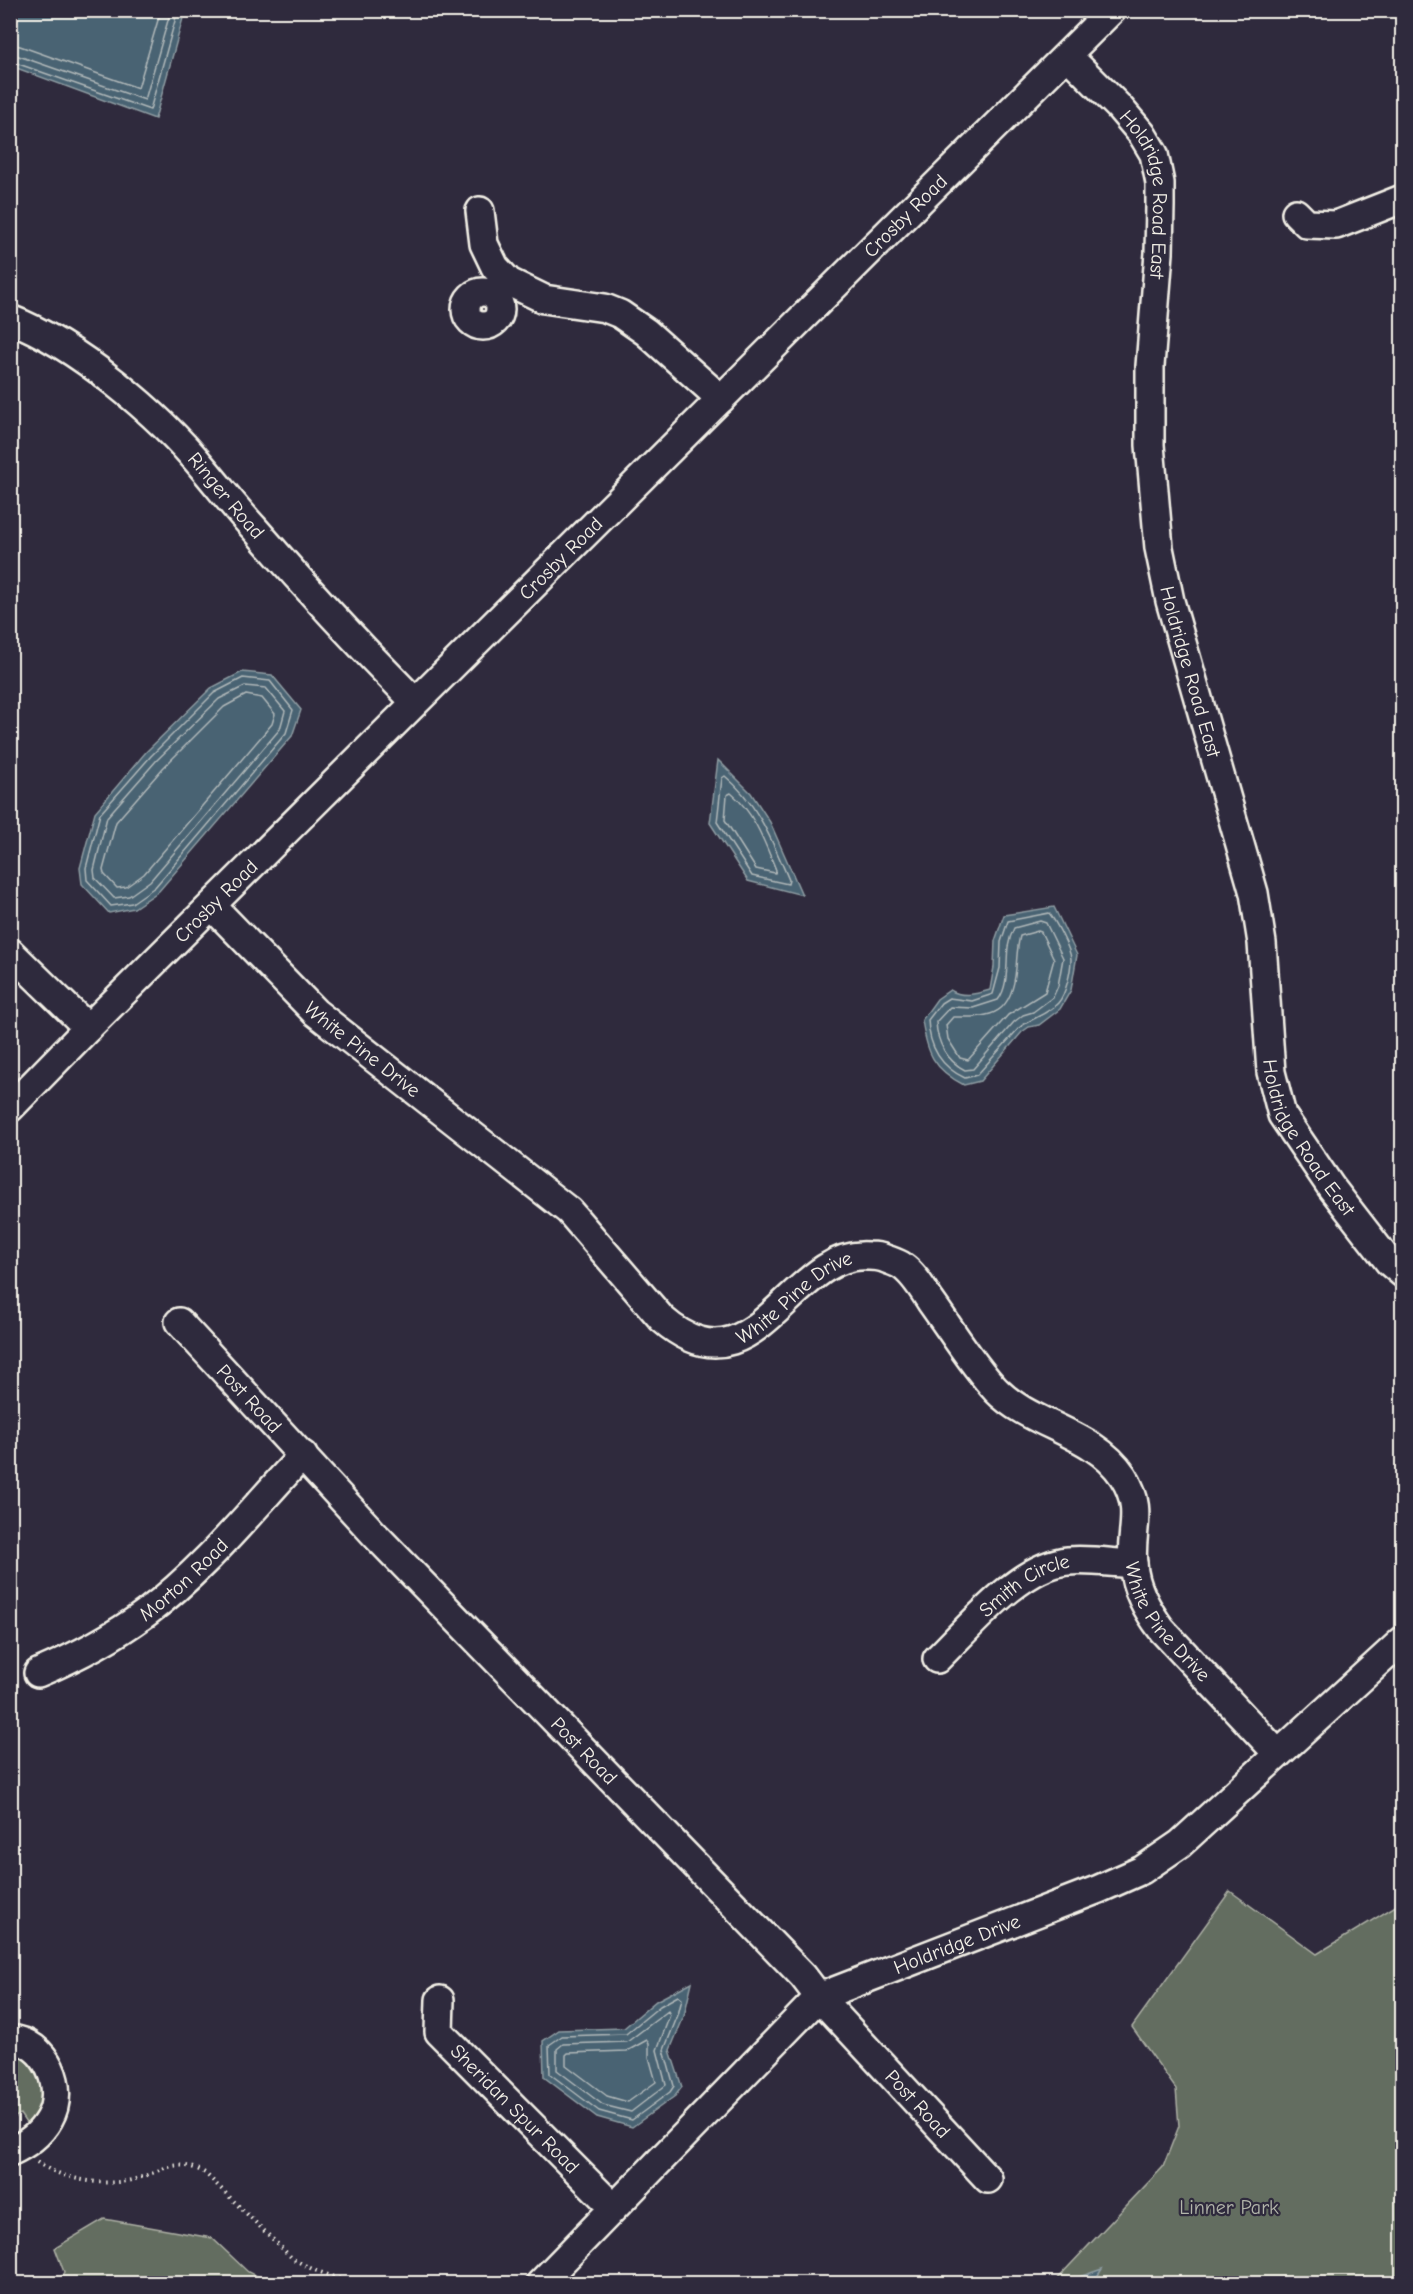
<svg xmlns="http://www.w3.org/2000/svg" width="1413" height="2294" font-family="'Comic Neue',sans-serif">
<rect width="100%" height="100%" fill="#2f2a3d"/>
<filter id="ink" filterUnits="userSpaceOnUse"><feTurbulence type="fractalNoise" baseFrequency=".0167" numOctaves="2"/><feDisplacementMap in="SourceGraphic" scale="12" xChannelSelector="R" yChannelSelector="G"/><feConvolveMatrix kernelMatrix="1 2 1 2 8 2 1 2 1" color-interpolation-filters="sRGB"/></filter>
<g filter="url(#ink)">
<path fill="#636d61" stroke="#acafa4" stroke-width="1.5" d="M1230,1891L1317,1954L1402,1902V2283L1052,2284L1163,2167L1179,2126L1176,2089L1132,2027Z
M11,2050C27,2056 42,2080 42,2097C42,2108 36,2116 30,2124L26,2123L20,2114L11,2120Z
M104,2219L212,2238L248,2272L270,2283H58L64,2272L55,2248Z"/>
<path fill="#4a6373" stroke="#8e9ca2" stroke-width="1.5" d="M10,11H185L155,119L11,66Z
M242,672L272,675L301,710L292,736L159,891L134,908L109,913L82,884L80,868L95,812L146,752L211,688Z
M718,760L751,793L770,822L802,895L748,881L710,823Z
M1054,907L1077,955L1071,990L1060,1009L1039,1025L1029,1027L1022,1032L980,1081L964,1085C933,1069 927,1053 922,1020L937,999L950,990C963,998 976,994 990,990L994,967L995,941L1004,915Z
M692,1982L684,2016L670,2050L682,2087L675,2096L632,2127L597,2117L544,2077L543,2041L559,2030L624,2028L656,2001Z
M1102,2269L1093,2283H1062Z"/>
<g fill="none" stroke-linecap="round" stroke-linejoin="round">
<path stroke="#b0b8b9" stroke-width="1.5" d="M10,44L20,46L138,88L161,10
M10,53L145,100L171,10
M10,61L150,110L178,10
M243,678L270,681L293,710L286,733L155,887L132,903L111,906L87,880L86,868L100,814L151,756L214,693Z
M245,686L266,688L285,711L280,729L150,881L129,896L114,898L95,878L94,870L107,817L156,761L219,699Z
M246,695L262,698L275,714L272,724L144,874L126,887L117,888L104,874L103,870L116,822L163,768L224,707Z
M725,776C758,803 773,843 789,880L788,884L752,876L717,822L722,778Z
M731,793C754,812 765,843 776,870L775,873L756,869L725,820L727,795Z
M1049,913C1055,920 1071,950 1071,959C1071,971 1066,994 1058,1003C1047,1015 1031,1018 1019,1028L977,1075L965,1078C941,1067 929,1047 928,1020L941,1003L949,998L972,1001L993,994L1000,968L1001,942L1008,921Z
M1040,921L1046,923L1063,958L1058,986L1053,997L1033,1012L1023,1015L1014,1022L973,1069L965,1070C947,1061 937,1043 936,1022L950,1007L973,1008L998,1000C1009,986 1006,963 1008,947C1009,940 1011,934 1014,928Z
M1038,931L1041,932L1054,959L1045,992L1008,1015L968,1060L960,1058L948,1039L946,1025L953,1017C994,1018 1012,1014 1016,968C1017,957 1017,947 1020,936Z
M678,1996L682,1999L678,2015L664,2050L674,2086L670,2092L632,2120L599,2111L550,2074L549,2045L562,2036L626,2034L660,2006Z
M668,2011L670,2015L657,2050L666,2085L631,2112L603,2105L557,2070V2049L563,2044L627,2042Z
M647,2040L649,2043V2057L656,2082L628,2102L607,2096L566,2065V2055L568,2053L627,2051Z"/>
<g stroke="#f4f1e8" stroke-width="32">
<g id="minor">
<path id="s1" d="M1068,56L1119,107L1142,134L1154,154L1160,183V206L1159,253L1150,366V445L1159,548L1170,601L1254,893L1262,943L1271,1072L1282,1115L1331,1187L1389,1262L1402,1273"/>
<path d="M480,211L484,244L495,267L509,282L544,299L605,308L620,314L646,332L721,399"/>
<path d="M1296,213L1307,224L1336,225L1402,199"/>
<circle cx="483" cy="309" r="17"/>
<path id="s2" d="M10,319C77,345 159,414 204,469C221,489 236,509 254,528C306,588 360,646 415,702"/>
<path id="s3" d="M212,906L315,1012L569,1211L662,1319C755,1400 790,1250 868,1256C874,1256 880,1256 886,1259C891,1261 898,1263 902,1266C914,1274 923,1290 931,1302C952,1331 971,1363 996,1390C1031,1426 1094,1432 1123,1476C1145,1510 1129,1531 1133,1564C1135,1589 1147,1610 1162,1630L1278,1754"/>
<path d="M10,952L88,1028"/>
<path id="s4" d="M10,1108L88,1028L1112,10"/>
<path id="s5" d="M179,1322L377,1537L803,1976L819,1997L988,2179"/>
<path id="s6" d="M937,1659C970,1627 1020,1565 1068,1561C1089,1559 1112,1563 1133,1564"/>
<path id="s7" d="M38,1673C76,1657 112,1638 146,1613C205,1569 253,1508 303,1455"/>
<path id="s8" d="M440,2000L439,2032L613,2207"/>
<path d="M10,2039C46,2041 67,2088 49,2119C40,2135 27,2144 10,2152"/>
<path id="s9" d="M540,2284L819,1997L1099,1889L1142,1870L1180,1844L1402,1641"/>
</g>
</g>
<path stroke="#f4f1e8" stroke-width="4" stroke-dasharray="1.5 4.5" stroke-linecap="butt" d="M37,2162C60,2178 98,2186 126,2181C158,2176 172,2154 205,2173L293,2259L314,2270L355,2284"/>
<use href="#minor" stroke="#2f2a3d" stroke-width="27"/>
</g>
</g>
<g text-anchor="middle" stroke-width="4.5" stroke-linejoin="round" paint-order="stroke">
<g font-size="20" fill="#f4f1e8" stroke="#2f2a3d">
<text dy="7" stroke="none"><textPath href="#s1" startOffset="168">Holdridge Road East</textPath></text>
<text dy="7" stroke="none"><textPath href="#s4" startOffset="1264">Crosby Road</textPath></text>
<text dy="7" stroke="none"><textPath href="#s2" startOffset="282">Ringer Road</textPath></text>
<text dy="7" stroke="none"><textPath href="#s4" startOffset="778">Crosby Road</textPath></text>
<text dy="7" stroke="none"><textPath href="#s1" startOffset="654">Holdridge Road East</textPath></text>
<text dy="7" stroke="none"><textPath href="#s4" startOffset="292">Crosby Road</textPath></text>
<text dy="7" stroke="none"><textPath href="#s3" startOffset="208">White Pine Drive</textPath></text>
<text dy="7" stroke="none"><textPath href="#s1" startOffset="1140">Holdridge Road East</textPath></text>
<text dy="7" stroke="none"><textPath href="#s3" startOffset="766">White Pine Drive</textPath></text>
<text dy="7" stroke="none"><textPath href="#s5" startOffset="104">Post Road</textPath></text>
<text dy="7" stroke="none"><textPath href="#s7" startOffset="174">Morton Road</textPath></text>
<text dy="7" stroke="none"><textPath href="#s6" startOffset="116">Smith Circle</textPath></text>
<text dy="7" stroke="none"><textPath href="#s3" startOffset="1359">White Pine Drive</textPath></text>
<text dy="7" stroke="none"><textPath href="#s5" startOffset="590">Post Road</textPath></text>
<text dy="7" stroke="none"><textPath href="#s9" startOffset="548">Holdridge Drive</textPath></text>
<text dy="7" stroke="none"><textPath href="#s5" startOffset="1076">Post Road</textPath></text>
<text dy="7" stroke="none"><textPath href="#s8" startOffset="140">Sheridan Spur Road</textPath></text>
</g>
<g font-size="20" fill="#b3b6ab" stroke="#2f2a3d">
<text x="1229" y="2214">Linner Park</text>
</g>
</g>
<rect width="1413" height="2294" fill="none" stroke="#2f2a3d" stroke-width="36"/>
<rect x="18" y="18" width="1377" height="2258" fill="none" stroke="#f4f1e8" stroke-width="2" filter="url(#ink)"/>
</svg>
